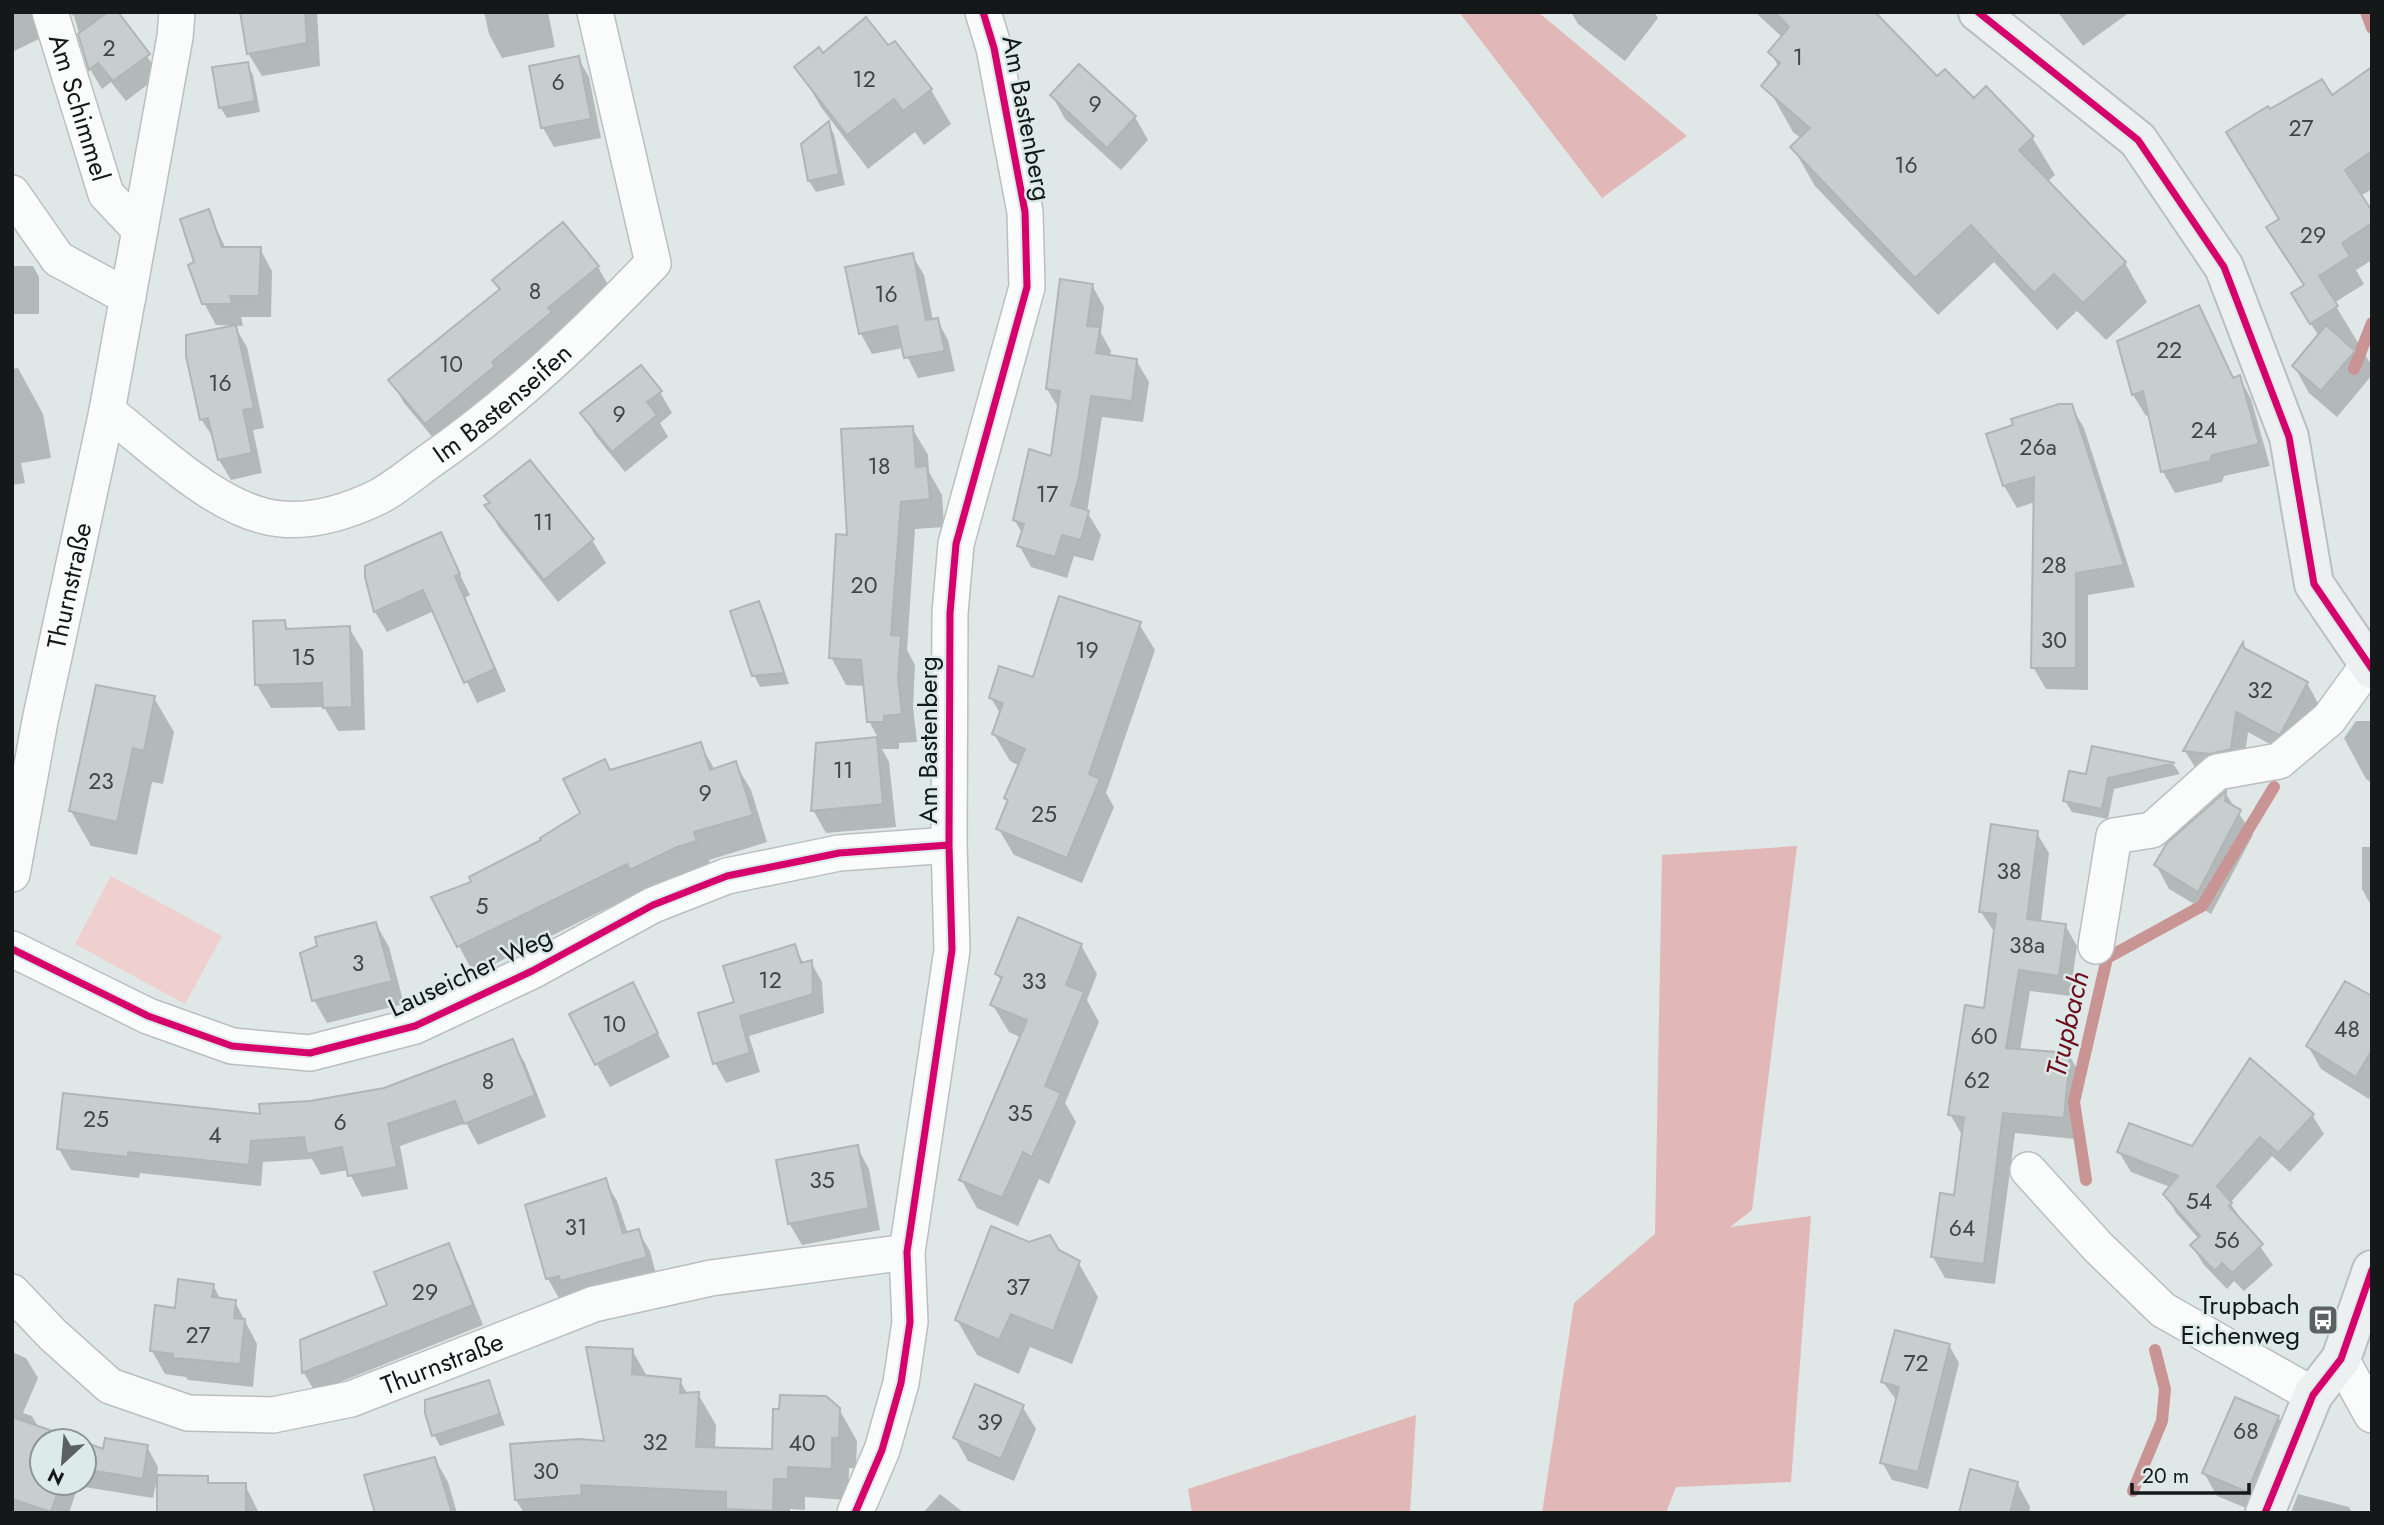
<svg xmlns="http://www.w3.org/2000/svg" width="2384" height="1525" font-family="Jost,sans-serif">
<rect width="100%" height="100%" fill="#e0e7e7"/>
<path fill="#efd0cf" d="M111,876L222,936L185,1004L75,944Z"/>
<path fill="#e1b8b7" d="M1459,12H1538L1687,136L1602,198Z
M1797,846L1752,1210L1730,1227L1811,1216L1791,1482L1676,1487L1666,1513H1542L1574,1303L1655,1234L1662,855Z
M1416,1415L1410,1513H1192L1188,1489Z"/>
<path fill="#0003" d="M12,12H116L160,75L126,101L111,82L102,89L90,69L74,16L68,13L41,38L12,52Z
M241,12H317L320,66L262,76L248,53Z
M484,12H548L555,47L502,58L489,34Z
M1571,12H1654L1658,18L1625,61L1578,24Z
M1755,12H1846L1937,79L2032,137L2055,175L2047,182L2125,263L2147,302L2106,340L2077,311L2057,330L1994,262L1938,315L1815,186L1793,148L1802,139L1793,132L1771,93L1779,67L1770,52L1782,37Z
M2058,12H2130L2083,46Z
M888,48L931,90L951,124L924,145L915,132L868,169L821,107L801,73Z
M578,58L589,77L601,138L554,147L543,128L531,67Z
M247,64L253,75L260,112L227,118L220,107Z
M2372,83V189L2360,196L2372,215V260L2356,270L2364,284L2334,303L2372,366V375L2337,417L2309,393L2294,366L2319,336L2309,321L2305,287L2281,220L2270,111L2331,98Z
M1052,95L1135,117L1148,140L1121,170L1065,119Z
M828,124L834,134L845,185L816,192L809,181Z
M208,211L226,249H260L272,271L271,317H241L243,326L216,325L204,303L197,264Z
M912,255L924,275L933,321L937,320L948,340L955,371L918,378L903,348L872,354L861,334Z
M12,266H33L39,277V314H12Z
M598,267L611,290L440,446L404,403L391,380L501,290L495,280Z
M1092,285L1104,307L1101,333L1111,351L1110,357L1136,360L1149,382L1143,422L1102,417L1087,512L1101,535L1093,561L1074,556L1067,578L1031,567L1019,545L1022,533L1014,519L1052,458L1059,409L1047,389Z
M2198,307L2234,379L2239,377L2251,399L2270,466L2224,476L2222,482L2175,493L2163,472L2150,414L2146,416L2133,395Z
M235,327L247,347L264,428L253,430L262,473L231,480L219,460L214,439L201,419Z
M18,368L43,414L51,458L21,463L25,483L12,485V369Z
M660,392L672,413L660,423L668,437L625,472L595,435L583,414Z
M2071,406L2084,428L2135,587L2088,595V690L2046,689L2033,667L2035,502L2017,508L2004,486Z
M912,428L928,455L929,472L942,495L944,527L915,529L907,650L915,665L913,707L917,742L899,743V749H882L889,762L896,827L826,833L813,810L817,744L878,738L869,721L865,686L846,685L831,657L849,536Z
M491,504L592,540L606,563L558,602L500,529L487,506Z
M440,534L470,595L465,598L506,691L477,703L434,611L387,632L375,612L367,567Z
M759,603L765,614L789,684L760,687L754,675Z
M284,622L289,630L349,628L363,651L365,730L338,731L324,707L271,708L257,685Z
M1139,624L1155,650L1106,793L1114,807L1082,883L1014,855L998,828L1020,766L1010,761L994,734L1001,715L991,698L1034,679Z
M2243,645L2246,651L2307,683L2319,705L2291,756L2248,732L2243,770L2198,772L2185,751Z
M154,698L174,732L163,784L152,782L137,855L91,846L71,811Z
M2356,721H2372V783L2366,779L2344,738Z
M700,744L715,770L735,763L751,790L767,842L709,860L711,868L648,897L644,890L474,974L433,898L473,883L582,814L611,771Z
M2094,748L2174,765L2180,774L2114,789L2108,819L2072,812L2065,801L2087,776Z
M2226,794L2253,835L2211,914L2169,889L2156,865Z
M2036,832L2049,853L2041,922L2065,925L2077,946L2070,996L2030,991L2020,1051L2069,1055L2081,1076L2076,1139L2015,1133L1995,1284L1945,1278L1933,1257L1956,1197L1962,1135L1950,1114L1985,1010L1995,933L1981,912Z
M2362,847H2372V907L2362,889Z
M376,924L389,947L404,1004L327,1023L314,1000Z
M1081,945L1097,974L1087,1000L1099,1022L1065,1103L1076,1122L1049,1184L1039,1179L1018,1226L977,1208L961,1179L1022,1038L1009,1032L992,1004L1002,982L997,974Z
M794,946L804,964L811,962L822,982L824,1013L749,1036L760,1072L726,1083L715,1063L736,1003Z
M633,985L670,1057L610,1087L597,1064Z
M2372,998V1094L2369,1099L2321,1069L2308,1046Z
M512,1041L525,1063L546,1117L478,1145L466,1123L400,1146L408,1189L362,1197L348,1170L321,1175L312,1159L263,1162L261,1186L140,1173L139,1178L71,1170L59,1149L262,1116L310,1103L384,1090Z
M2312,1115L2324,1134L2290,1172L2272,1156L2230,1203L2273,1265L2244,1291L2234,1281L2227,1289L2204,1265L2192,1246L2199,1239L2176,1213L2165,1194L2170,1187L2131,1172L2119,1152L2192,1148Z
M857,1147L869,1169L880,1230L802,1245L789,1223Z
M605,1181L617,1201L628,1234L638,1231L650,1251L657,1278L560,1300L548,1279L527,1206Z
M1029,1243L1078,1262L1098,1297L1072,1364L1030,1347L1019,1374L977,1355L957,1320Z
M448,1245L459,1265L483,1325L315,1392L304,1373L302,1341L389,1306Z
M213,1285L221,1300L235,1302L257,1344L253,1387L188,1380L186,1377L165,1374L152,1351L176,1310Z
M1949,1345L1959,1363L1928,1489L1892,1480L1882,1462L1897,1401L1883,1382Z
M632,1350L648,1378L680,1381L688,1395L698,1394L716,1425L715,1449L773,1451L839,1409L857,1441L856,1468H849L848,1500L805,1497V1510L790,1509V1513H524L516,1500L606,1443Z
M12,1352L26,1358L38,1378L23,1413L32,1416L39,1428L76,1441H42V1483H84V1444L105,1451L147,1447L158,1467L157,1477L207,1478L210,1485H245L259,1513H159L157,1479L153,1498L78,1486L69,1513H12Z
M488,1382L505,1425L440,1446L434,1435Z
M1022,1406L1036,1429L1014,1481L968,1461L955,1438Z
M2278,1417L2292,1440L2258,1513L2217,1496L2204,1473Z
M435,1459L448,1482L457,1513H377Z
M2017,1483L2030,1507L2029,1513H1960Z
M940,1494L964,1513H923Z
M2298,1494L2349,1507L2352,1513H2291Z"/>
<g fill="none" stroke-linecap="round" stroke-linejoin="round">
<path stroke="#c99494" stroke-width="12" d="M2366,12L2372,28
M2354,369L2372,323
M2086,1180L2074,1102L2107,958L2202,906L2274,787
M2133,1491L2162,1421L2165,1389L2155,1350"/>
</g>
<path fill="#c8cece" stroke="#b0b6b5" stroke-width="2" d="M108,12H118L150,54L113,81L98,63L89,70L78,34Z
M240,12H305L307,43L247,54Z
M1775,12H1875L1937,76L1945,69L1974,98L1986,86L2034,136L2019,150L2126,262L2083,303L2054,274L2034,293L1971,225L1915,278L1790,147L1810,128L1761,86L1780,63L1768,52L1789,27Z
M866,17L888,45L895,41L932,89L903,111L894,99L847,135L794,67L819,47L823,53Z
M579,56L591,119L541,128L529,66Z
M248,62L255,101L219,108L212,67Z
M1079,64L1136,116L1107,148L1050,95Z
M2372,67V151L2345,170L2372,211V223L2342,243L2350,256L2319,276L2338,306L2310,324L2291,293L2304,285L2266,227L2279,219L2226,132L2268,106L2270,109L2322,79L2332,95Z
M829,121L839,174L808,181L801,144Z
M209,209L222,247H261L259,296H230L232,304H202L188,265L194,262L180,219Z
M563,222L599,266L548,308L552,312L492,362L495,366L425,424L388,380L500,289L492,280Z
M913,253L926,320L938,318L945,351L904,358L897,326L859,334L845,267Z
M1060,279L1093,284L1087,326L1100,327L1096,353L1137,359L1132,401L1091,396L1079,477L1071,505L1089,511L1081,540L1062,535L1055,557L1017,546L1024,524L1013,520L1029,449L1051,456L1060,391L1046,389Z
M2199,305L2233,378L2240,375L2259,444L2212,455L2210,461L2161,472L2143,391L2132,395L2117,341Z
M236,325L254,408L243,410L252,453L218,460L208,418L200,420L186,356V335Z
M2326,325L2355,351L2321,391L2292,366Z
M641,365L662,391L647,402L657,415L612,452L580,413Z
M2059,404H2072L2124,565L2076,573V668H2031L2034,477L2003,486L1986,434L2013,425L2011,419Z
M913,426L916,467L927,466L930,499L901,502L891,635L901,636L898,678L902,714L884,716V722H867L861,660L829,658L836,534L847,535L841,429Z
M530,460L594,539L544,580L484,505L490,503L484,496Z
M441,532L460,574L455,576L495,669L464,683L423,590L374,612L365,577V566Z
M1059,596L1141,622L1089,774L1100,779L1067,858L996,829L1008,800L1004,798L1025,749L992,734L1003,703L989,698L999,666L1033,677Z
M759,601L774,643L784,673L752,676L730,611Z
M285,620L286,629L350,626L352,707L323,708L322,683L255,685L253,621Z
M2243,642L2244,648L2308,682L2281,733L2279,735L2236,712L2231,749L2210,754L2183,751Z
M96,685L155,696L144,751L133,748L117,822L69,811Z
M877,737L883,804L811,811L816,743Z
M701,742L710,770L736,761L753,815L694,832L697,841L677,847L630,870L627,864L457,947L431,897L471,882L469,877L541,840L540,838L580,813L563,779L605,759L610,770Z
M2092,746L2175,763L2108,778L2102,809L2063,801L2069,771L2086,774Z
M2226,791L2225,801L2241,810L2198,892L2154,865L2167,843Z
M1991,824L2038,831L2027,919L2066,924L2059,976L2019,970L2006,1048L2070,1053L2064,1118L2003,1113L1984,1264L1931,1257L1940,1193L1954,1195L1964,1117L1948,1115L1965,1005L1984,1008L1996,914L1979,912Z
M1018,917L1082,944L1066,985L1084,992L1045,1086L1061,1093L1032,1157L1023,1152L1002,1198L959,1180L1027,1020L990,1005L1002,977L995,974Z
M376,922L392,981L312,1001L300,953L317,946L315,937Z
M795,944L801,963L812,960L813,994L740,1016L750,1053L713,1064L698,1013L734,1002L723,966Z
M2345,981L2372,996V1050L2356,1077L2306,1046Z
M633,982L658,1033L595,1065L569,1014Z
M513,1039L535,1095L464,1124L455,1101L388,1124L397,1167L348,1176L342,1147L307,1154L304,1137L251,1141L249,1165L128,1152V1157L57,1149L63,1093L260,1114L259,1104L310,1101L384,1088Z
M2250,1058L2314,1114L2278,1153L2260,1137L2217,1186L2232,1203L2229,1206L2263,1244L2232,1273L2222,1263L2215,1271L2190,1245L2200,1236L2163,1194L2178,1176L2117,1152L2129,1123L2192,1146Z
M858,1145L869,1208L788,1224L776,1160Z
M606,1178L623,1233L639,1229L647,1257L560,1281L559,1276L546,1279L525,1205Z
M991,1226L1029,1242L1050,1235L1059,1250L1080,1261L1053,1331L1011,1314L999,1340L955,1320Z
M449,1243L473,1305L302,1373L300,1340L387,1305L374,1272Z
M178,1279L214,1284L212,1297L236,1300L234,1318L245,1319L240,1364L173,1358V1354L150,1351L155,1305L175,1308Z
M1895,1330L1950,1344L1918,1472L1880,1463L1899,1387L1881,1382Z
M586,1347L633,1349L632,1374L681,1379L680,1393L699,1392L696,1447L772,1449L773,1409H779L780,1395L826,1396L840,1408L839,1438H832V1469L788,1467V1479H774L773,1511L726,1509V1492L581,1485L582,1495L515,1500L510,1444L579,1439L604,1441Z
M489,1380L500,1414L432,1436L425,1413V1400Z
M975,1384L1024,1405L1001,1459L953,1438Z
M2235,1397L2279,1416L2247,1492L2202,1473Z
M12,1417L81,1441H42V1483H61L51,1512L12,1499Z
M105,1438L148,1445L143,1479L84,1469V1442L103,1449Z
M435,1457L452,1513H375L364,1475Z
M1970,1469L2018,1482L2010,1513H1959Z
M157,1475L208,1476V1483H246V1513H157Z"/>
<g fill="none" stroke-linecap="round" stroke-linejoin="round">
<g stroke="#babfbf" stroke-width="38">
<g id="street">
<path id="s1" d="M50,12L106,194L140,230"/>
<path d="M12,193L58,259L128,297"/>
<path id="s2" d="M107,411C154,447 220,514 281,519C313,522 349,511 378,497C397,487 414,472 431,460C512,404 585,334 653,263L595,12"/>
<path id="s3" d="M12,874L40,721L107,411L175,37L177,12"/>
<path d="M2096,946L2114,836L2152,830L2217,772L2279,761L2329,719L2368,665"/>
<path d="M12,949L148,1016L232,1046L310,1053L415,1026L532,971L653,905L727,876L839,853L949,845"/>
<path d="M2028,1170L2098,1247L2163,1310L2313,1395"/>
<path id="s4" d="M12,1292L53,1335L110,1386L188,1413L273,1415L351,1399L594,1304L711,1278L907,1252"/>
<path d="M2341,1359L2372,1415"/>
<path d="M855,1513L882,1450L901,1383L910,1322L907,1252L952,950L949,845L950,613L956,544L1027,287L1025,212L994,48L983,12"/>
</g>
</g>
<g stroke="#babfbf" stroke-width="42">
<path id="secondary" d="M1978,12L2138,140L2224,267L2289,437L2314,584L2372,669
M2265,1513L2313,1395L2341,1359L2372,1270"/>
</g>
<use href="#street" stroke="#fafbfb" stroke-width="35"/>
<use href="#secondary" stroke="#ecf0f0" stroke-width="38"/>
<g stroke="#ddeaea" stroke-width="11">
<path id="cycleway" d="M1978,12L2138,140L2224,267L2289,437L2314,584L2372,669
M12,949L148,1016L232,1046L310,1053L415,1026L532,971L653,905L727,876L839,853L949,845
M855,1513L882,1450L901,1383L910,1322L907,1252L952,950L949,845L950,613L956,544L1027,287L1025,212L994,48L983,12
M2265,1513L2313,1395L2341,1359L2372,1270"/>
</g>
<use href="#cycleway" stroke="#d6006c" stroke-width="7"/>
</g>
<defs>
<g id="bus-square" transform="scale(1.575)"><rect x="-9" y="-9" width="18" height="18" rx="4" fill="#5b6060" stroke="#ddeaea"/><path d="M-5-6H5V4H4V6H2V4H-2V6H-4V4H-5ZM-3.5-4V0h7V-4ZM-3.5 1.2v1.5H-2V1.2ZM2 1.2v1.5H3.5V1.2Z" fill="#fff"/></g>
</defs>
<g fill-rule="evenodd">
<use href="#bus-square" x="2323" y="1320"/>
</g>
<g text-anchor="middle" stroke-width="5" stroke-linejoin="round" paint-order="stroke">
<g font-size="23" fill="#414646">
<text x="109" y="56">2</text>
<text x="1798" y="65">1</text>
<text x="864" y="87">12</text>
<text x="558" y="90">6</text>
<text x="1095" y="112">9</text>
<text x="2301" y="136">27</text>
<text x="1906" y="173">16</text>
<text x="2313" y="243">29</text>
<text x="535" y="299">8</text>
<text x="886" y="302">16</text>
<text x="2169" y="358">22</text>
<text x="451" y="372">10</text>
<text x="220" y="391">16</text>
<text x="619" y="422">9</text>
<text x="2204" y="438">24</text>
<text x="2038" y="455">26a</text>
<text x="879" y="474">18</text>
<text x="1047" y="502">17</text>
<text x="543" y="530">11</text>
<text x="2054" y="573">28</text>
<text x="864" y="593">20</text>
<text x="2054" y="648">30</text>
<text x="1087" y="658">19</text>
<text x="303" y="665">15</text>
<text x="2260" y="698">32</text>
<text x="843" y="778">11</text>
<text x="101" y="789">23</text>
<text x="705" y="801">9</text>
<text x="1044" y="822">25</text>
<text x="2009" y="879">38</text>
<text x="482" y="914">5</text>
<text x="2027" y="953">38a</text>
<text x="358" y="971">3</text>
<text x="770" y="988">12</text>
<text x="1034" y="989">33</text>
<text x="614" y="1032">10</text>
<text x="2347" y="1037">48</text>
<text x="1984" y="1044">60</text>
<text x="1977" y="1088">62</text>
<text x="488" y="1089">8</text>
<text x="1020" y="1121">35</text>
<text x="96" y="1127">25</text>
<text x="340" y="1130">6</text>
<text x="215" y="1143">4</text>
<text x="822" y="1188">35</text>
<text x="2199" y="1209">54</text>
<text x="576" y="1235">31</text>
<text x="1962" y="1236">64</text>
<text x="2227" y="1248">56</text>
<text x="1018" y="1295">37</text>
<text x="425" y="1300">29</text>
<text x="198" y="1343">27</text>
<text x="1916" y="1371">72</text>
<text x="990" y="1430">39</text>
<text x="2246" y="1439">68</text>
<text x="655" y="1450">32</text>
<text x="802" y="1451">40</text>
<text x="546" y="1479">30</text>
</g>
<g font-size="26" fill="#141818" stroke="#ddeaea">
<text dy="9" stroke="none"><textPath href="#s1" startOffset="100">Am Schimmel</textPath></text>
<text transform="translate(1027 118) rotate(79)" y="9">Am Bastenberg</text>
<text dy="9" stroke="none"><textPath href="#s2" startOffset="464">Im Bastenseifen</textPath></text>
<text dy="9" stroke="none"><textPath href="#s3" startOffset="294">Thurnstraße</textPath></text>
<text transform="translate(928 740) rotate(-90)" y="9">Am Bastenberg</text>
<text transform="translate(470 972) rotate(-25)" y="9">Lauseicher Weg</text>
<text dy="9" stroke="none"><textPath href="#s4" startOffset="481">Thurnstraße</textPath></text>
</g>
<g font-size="26" fill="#141818" stroke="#ddeaea" text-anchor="end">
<text x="2300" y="1314">Trupbach<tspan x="2300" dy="30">Eichenweg</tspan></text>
</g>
<g font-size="28" font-style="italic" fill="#6e0c1b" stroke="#ddeaea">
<text transform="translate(2067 1024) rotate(-77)" y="10">Trupbach</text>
</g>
</g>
<rect width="2384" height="1525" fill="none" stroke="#141818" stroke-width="28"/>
<g transform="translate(63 1462) rotate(206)"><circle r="33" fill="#ddeaea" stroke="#8d9696" stroke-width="2"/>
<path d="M0-5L12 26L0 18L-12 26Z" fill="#5b6060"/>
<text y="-10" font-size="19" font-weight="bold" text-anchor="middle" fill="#141818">N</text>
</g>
<path d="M2132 1483v10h117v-10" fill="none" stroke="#141818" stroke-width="3.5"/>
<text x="2142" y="1483" font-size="21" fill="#141818" stroke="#ddeaea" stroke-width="5" paint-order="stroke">20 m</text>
</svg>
